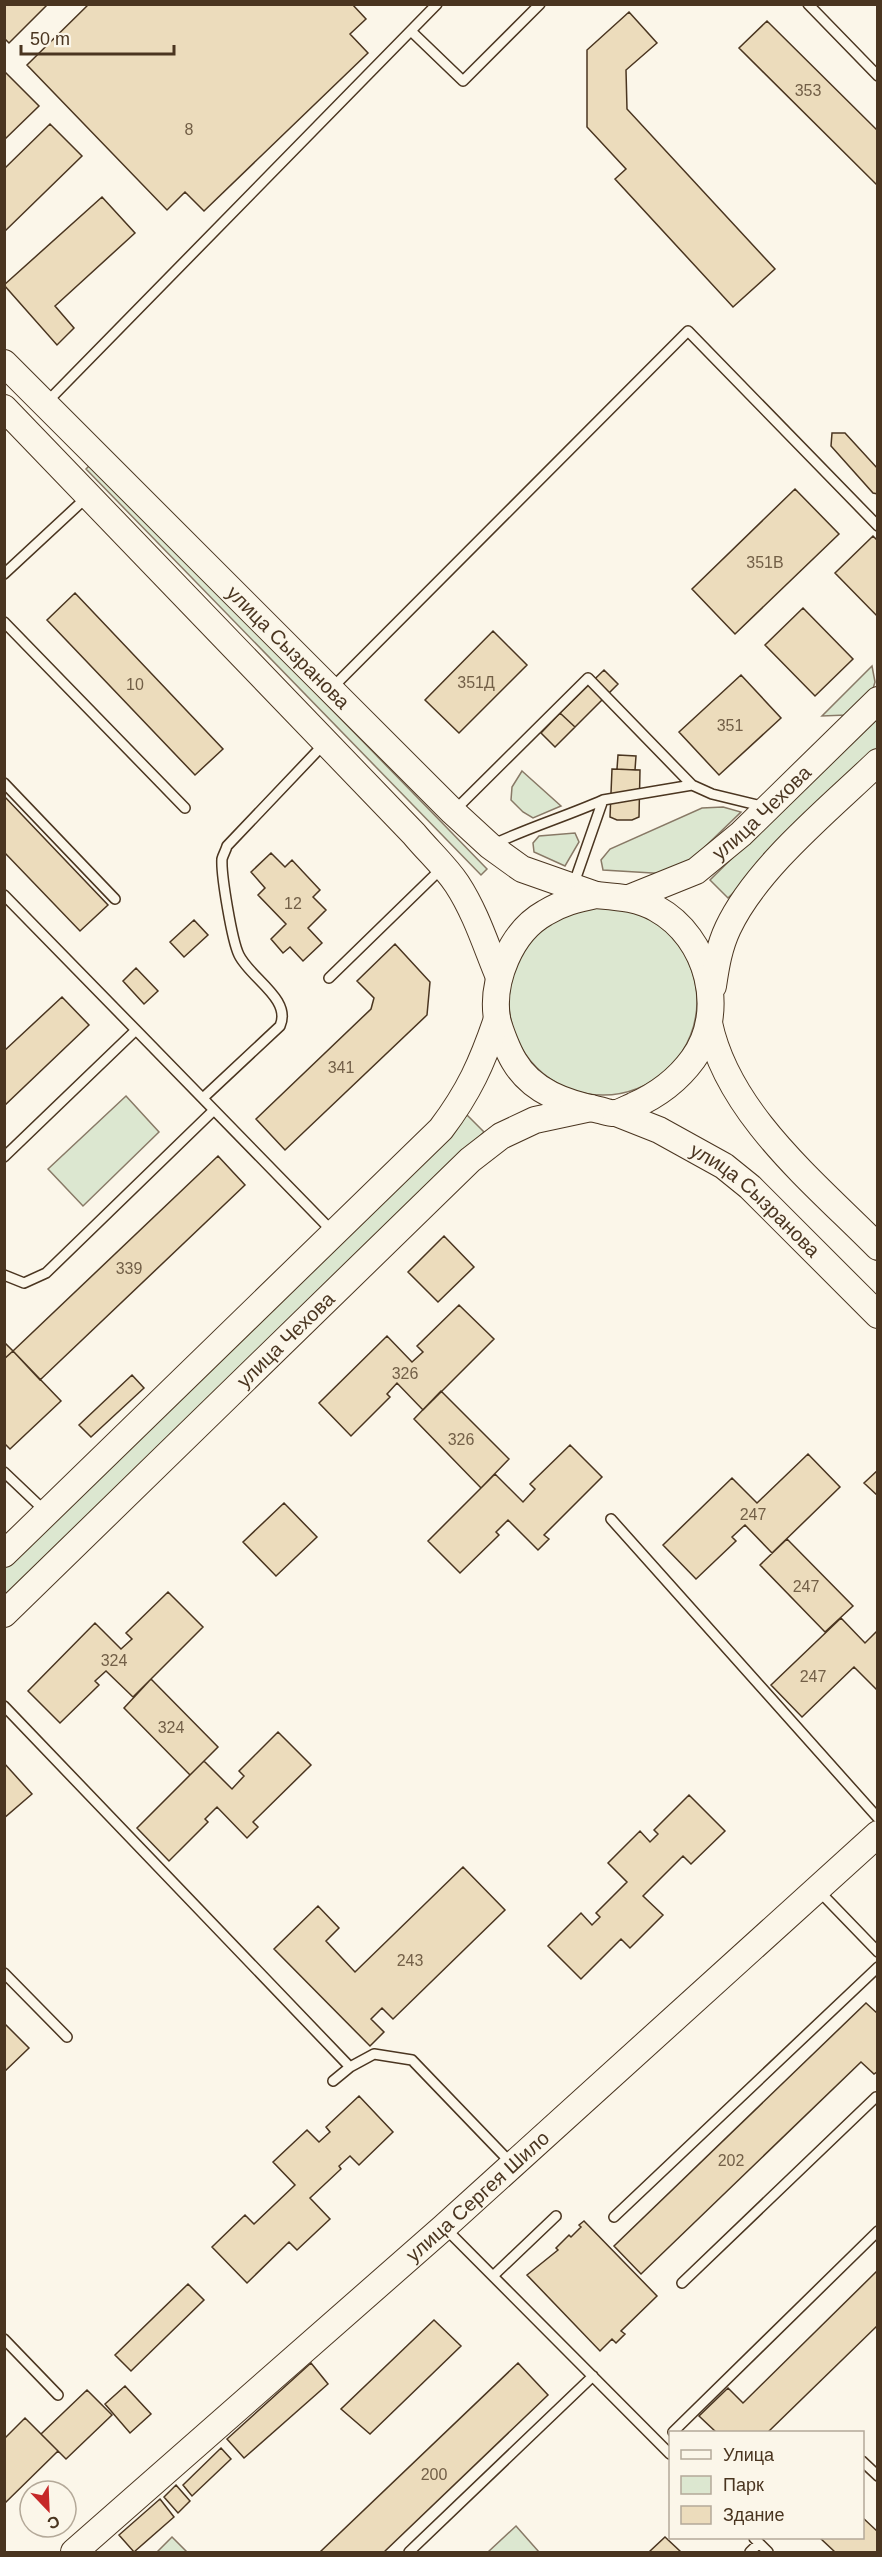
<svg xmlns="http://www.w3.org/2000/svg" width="882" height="2557" font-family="Helvetica,sans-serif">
<rect width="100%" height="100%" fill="#fbf6e9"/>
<path fill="#dce7d0" stroke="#887966" stroke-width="1.5" d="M92,463L487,869L481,875L86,469Z
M872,666L875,682L872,692L847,715L822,716Z
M877,715V751L728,898L710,880Z
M522,771L561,806L533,818L523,812L511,800L512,787Z
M723,807L741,812L684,867L669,874L603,870L601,860L610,849L702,808Z
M575,833L579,842L565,866L534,852L533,843L539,836Z
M509 1001a94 94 0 1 1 188 0a94 94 0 1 1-188 0Z
M126,1096L159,1132L83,1206L48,1169Z
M467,1115L484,1132L5,1600V1567Z
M516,2526L539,2552H488Z
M172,2537L187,2552H156H157Z"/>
<path fill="#ecdcbc" stroke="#4a3520" stroke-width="1.5" d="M4,4H48L9,43L4,38Z
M89,4H352L366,19L350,34L368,53L204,211L185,192L167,210L27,65Z
M629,12L657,43L626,70L627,109L775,269L733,307L615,179L626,169L587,127V50Z
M767,21L878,131V186L739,48Z
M4,71L39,106L4,140Z
M50,124L82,156L4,232V169Z
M102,197L135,233L55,306L74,328L57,345L4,285Z
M832,433H845L878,469V494L873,493L831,446Z
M795,489L839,534L735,634L692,589Z
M873,536L878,541V617L835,573Z
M75,593L223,749L195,775L47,620Z
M803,608L853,659L815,696L765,645Z
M493,631L527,665L459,733L425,700Z
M604,670L618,684L575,727L560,713Z
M741,675L781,718L719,775L679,732Z
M560,713L575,727L555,747L541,733Z
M618,755L636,756L635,770L617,769Z
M612,769L640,770L639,817L632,820H617L610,817Z
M4,796L108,905L80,931L4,852Z
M271,853L285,867L292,860L320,890L313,897L326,910L308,928L322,943L303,961L290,947L283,953L271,939L286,924L258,895L265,888L251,872Z
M194,920L208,935L184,957L170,942Z
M395,944L430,982L427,1015L285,1150L256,1119L371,1009L374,998L357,981Z
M136,968L158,991L144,1004L123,981Z
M62,997L89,1025L4,1106V1051Z
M218,1156L245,1185L40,1380L13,1351Z
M444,1236L474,1267L438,1302L408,1272Z
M459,1305L494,1339L423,1410L397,1383L387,1394L390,1397L351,1436L319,1403L387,1336L412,1362L423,1352L417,1346Z
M4,1342L13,1351L4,1359Z
M13,1351L61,1401L10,1449L4,1443V1359Z
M132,1375L144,1388L91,1437L79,1425Z
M441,1391L509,1459L481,1488L414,1419Z
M570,1445L602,1477L544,1535L549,1539L538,1550L508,1520L496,1532L499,1535L460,1573L428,1541L495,1474L523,1502L535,1489L530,1484Z
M808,1454L840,1487L772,1553L745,1525L732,1537L736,1541L696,1579L663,1545L732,1478L757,1503Z
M878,1470V1496L864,1483Z
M284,1503L317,1537L276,1576L243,1542Z
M787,1539L853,1606L825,1632L760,1565Z
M168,1592L203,1627L133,1697L106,1671L95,1681L99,1685L60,1723L28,1691L95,1623L121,1649L132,1639L126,1633Z
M841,1618L865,1643L878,1630V1691L854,1667L802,1717L771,1685Z
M151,1679L218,1747L190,1775L124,1708Z
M278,1732L311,1765L253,1822L258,1827L247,1838L217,1807L205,1819L208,1822L169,1861L137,1828L204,1761L232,1789L244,1776L239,1771Z
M4,1763L32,1794L4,1818Z
M689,1795L725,1831L691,1864L683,1856L643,1896L663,1915L630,1948L621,1939L581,1979L548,1946L581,1913L592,1925L600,1917L596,1913L627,1882L608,1863L640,1831L650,1842L658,1834L654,1830Z
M463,1867L505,1910L393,2019L382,2008L371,2019L384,2032L370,2046L274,1949L318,1906L339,1928L326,1941L355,1972Z
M866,2003L878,2014V2071L874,2074L861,2062L641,2274L614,2246Z
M4,2023L29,2048L4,2072Z
M359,2096L393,2132L359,2165L350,2156L339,2166L341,2169L310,2198L330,2219L297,2250L289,2242L247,2283L212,2247L245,2215L254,2224L295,2185L273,2162L307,2130L319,2142L330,2132L326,2127Z
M584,2221L657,2296L621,2331L625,2334L616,2343L612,2339L600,2351L527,2275L558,2250L556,2248L569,2235L571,2237L581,2227L579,2225Z
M878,2270V2325L768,2432H716L699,2416L728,2388L743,2403Z
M188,2284L204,2300L131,2371L115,2355Z
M434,2320L461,2346L370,2434L341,2409Z
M311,2363L328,2384L244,2458L227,2439Z
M518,2363L548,2395L384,2552H320Z
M125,2386L151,2414L130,2433L105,2404Z
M87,2390L112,2415L66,2459L41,2434Z
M25,2418L58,2451L4,2504V2439Z
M221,2448L231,2459L192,2496L183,2485Z
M176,2485L190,2501L178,2513L164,2497Z
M160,2499L174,2517L134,2552L119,2535Z
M862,2517L878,2532V2552H835L820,2538H862Z
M665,2537L681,2552H649Z"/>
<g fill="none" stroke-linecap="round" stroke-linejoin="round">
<g stroke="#4a3520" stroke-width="12">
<path id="lane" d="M808,4L878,76
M411,31L463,81L540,4
M46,403L437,4
M4,574L87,497
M4,622L185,808
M332,688L688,331L878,526
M4,783L115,899
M454,811L588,678L692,785L712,794L765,807
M494,844C530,827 567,816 603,800
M573,886L603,800L692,785
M4,895L136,1030L4,1157
M329,978L443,867
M136,1030L332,1231
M203,1098L280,1026C292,999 250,978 239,955C232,941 221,875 222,859C223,855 226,850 227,846L324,744
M4,1275L24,1283L46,1273L214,1110
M4,1472L45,1511
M611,1519L878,1818
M4,1706L350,2067L374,2054L412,2060L511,2163
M819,1891L878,1952
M4,1973L67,2037
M333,2081L350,2067
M614,2217L878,1967
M445,2228L670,2454
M493,2276L556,2216
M682,2283L876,2097L878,2099
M4,2339L58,2395
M673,2432L878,2231
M862,2461L878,2476
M754,2538L768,2552
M409,2552L593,2376
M750,2552L759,2543"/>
</g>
<g stroke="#4a3520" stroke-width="28">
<g id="secondary">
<path id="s1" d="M4,363L453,812L490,846L522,869L596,895"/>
<path d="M4,408L414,834C428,851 445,866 457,884C476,913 486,946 499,977"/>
<path d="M596,895C618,897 638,898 657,909C708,937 728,1012 693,1059C677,1081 658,1095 633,1106C628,1108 622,1112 616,1113C611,1114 604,1111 599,1110C566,1103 532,1092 514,1061C508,1051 500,1031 497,1019C491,981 511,932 545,913C561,903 577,899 596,895Z"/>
<path id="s2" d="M629,898L696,871L741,834L878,700"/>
<path d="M713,986C716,966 719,947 728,928C756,868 829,809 878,762"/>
<path d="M709,1023C728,1114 815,1183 878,1247"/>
<path id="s3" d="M616,1113L659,1130L724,1166L750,1187L878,1315"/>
<path d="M4,1554L441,1129C469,1092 482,1063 497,1019"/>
<path id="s4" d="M4,1614L470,1160L501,1136L535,1120L591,1108"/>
<path id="s5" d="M74,2552L444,2227L878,1834"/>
</g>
</g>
<use href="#lane" stroke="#fbf6e9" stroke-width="9"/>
<use href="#secondary" stroke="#fbf6e9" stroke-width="26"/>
</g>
<g text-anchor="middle" stroke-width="4.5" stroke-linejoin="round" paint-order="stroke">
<g font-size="16" fill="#725f47">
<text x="808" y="96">353</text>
<text x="189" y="135">8</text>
<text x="765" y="568">351В</text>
<text x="476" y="688">351Д</text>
<text x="135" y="690">10</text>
<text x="730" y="731">351</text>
<text x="293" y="909">12</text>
<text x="341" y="1073">341</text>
<text x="129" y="1274">339</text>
<text x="405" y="1379">326</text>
<text x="461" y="1445">326</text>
<text x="753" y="1520">247</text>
<text x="806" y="1592">247</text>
<text x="114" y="1666">324</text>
<text x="813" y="1682">247</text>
<text x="171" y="1733">324</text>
<text x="410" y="1966">243</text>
<text x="731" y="2166">202</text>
<text x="434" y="2480">200</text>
</g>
<g font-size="20" fill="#4a3520" stroke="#fbf6e9">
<text dy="7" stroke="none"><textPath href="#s1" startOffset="402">улица Сызранова</textPath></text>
<text dy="7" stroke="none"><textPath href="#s2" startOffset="160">улица Чехова</textPath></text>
<text dy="7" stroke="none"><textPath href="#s3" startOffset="166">улица Сызранова</textPath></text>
<text dy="7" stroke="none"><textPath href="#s4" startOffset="393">улица Чехова</textPath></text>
<text dy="7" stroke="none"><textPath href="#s5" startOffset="538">улица Сергея Шило</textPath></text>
</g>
</g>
<rect width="882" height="2557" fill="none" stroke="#4a3520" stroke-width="12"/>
<rect x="669" y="2431" width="195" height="108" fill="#fbf6e9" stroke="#b4a999" stroke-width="1.5"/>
<rect x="681" y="2450" width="30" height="9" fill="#fbf6e9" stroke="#b4a999" stroke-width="1.5"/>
<text x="723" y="2461" font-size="18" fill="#4a3520">Улица</text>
<rect x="681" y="2476" width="30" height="18" fill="#dce7d0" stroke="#b4a999" stroke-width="1.5"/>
<text x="723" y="2491" font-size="18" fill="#4a3520">Парк</text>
<rect x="681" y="2506" width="30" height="18" fill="#ecdcbc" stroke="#b4a999" stroke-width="1.5"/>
<text x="723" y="2521" font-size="18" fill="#4a3520">Здание</text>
<g transform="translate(48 2509) rotate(157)"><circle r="28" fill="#fbf6e9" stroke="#b4a999" stroke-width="1.5"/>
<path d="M0-4.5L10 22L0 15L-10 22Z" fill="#c62828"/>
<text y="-9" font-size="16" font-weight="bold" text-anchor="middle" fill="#4a3520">С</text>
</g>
<path d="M21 45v9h153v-9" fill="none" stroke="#4a3520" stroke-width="3"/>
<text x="30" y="45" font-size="18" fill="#4a3520" stroke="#fbf6e9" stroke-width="4.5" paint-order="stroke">50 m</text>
</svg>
